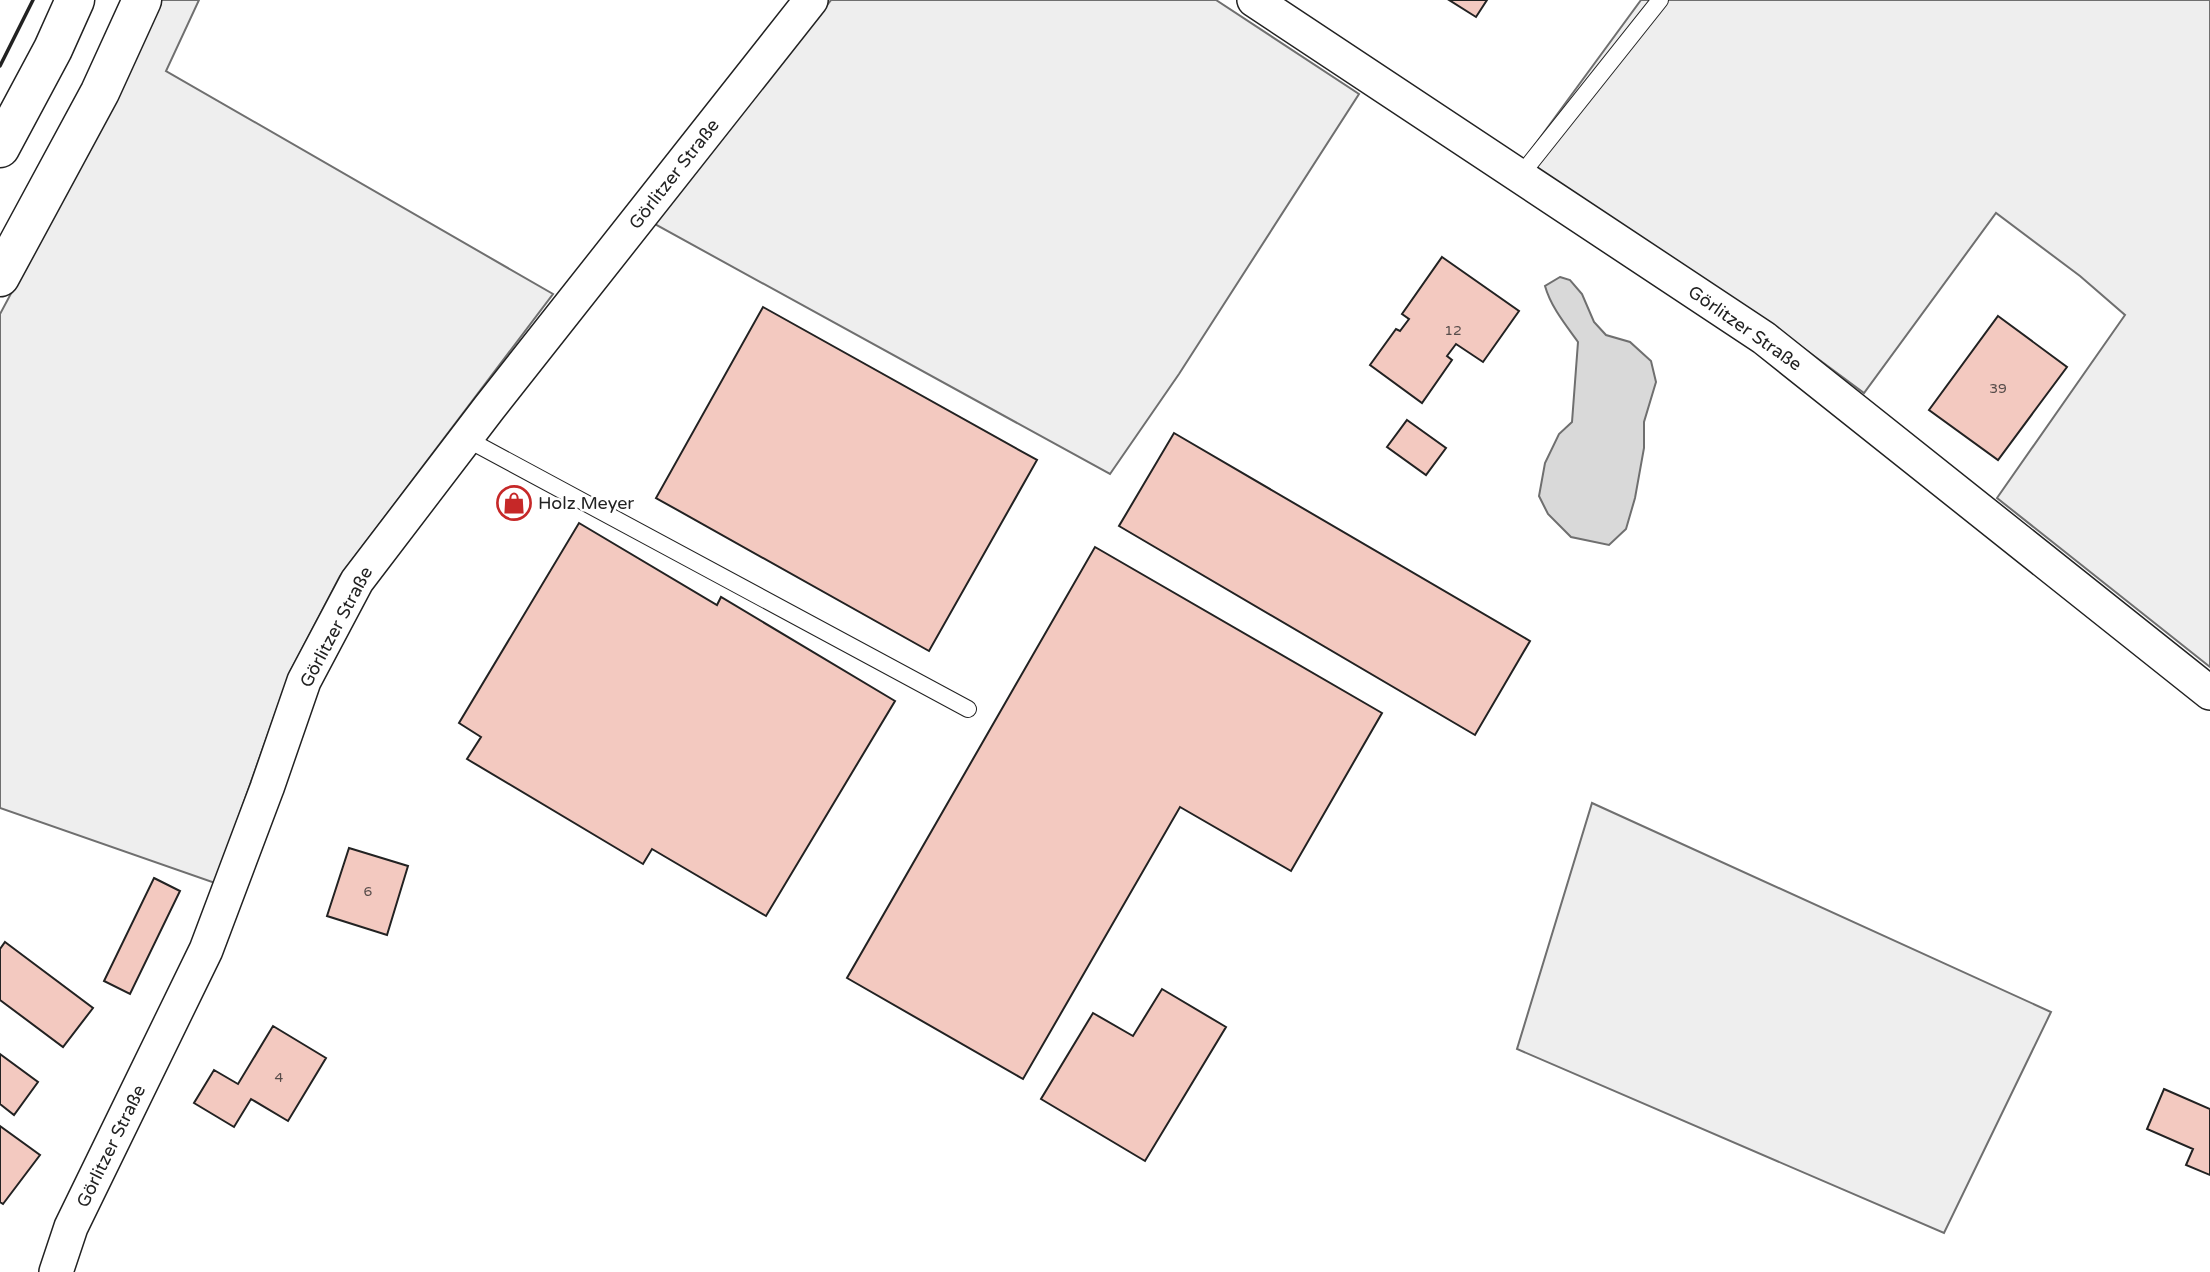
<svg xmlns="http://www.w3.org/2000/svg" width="2210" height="1272" font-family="'Varela Round',sans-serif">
<rect width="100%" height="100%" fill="#fff"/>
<path fill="#eee" stroke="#6f6f6f" stroke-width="2" d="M161,0H199L166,71L553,294L340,576L290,672L215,883L0,808V314L113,103Z
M831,0H1216L1359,94L1179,374L1110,474L651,222Z
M1641,0H2210V667L1997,498L2125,315L2080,276L1996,213L1864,393L1771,324L1523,161Z
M1592,803L2051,1012L1944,1233L1517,1049Z"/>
<path fill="#d9d9d9" stroke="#6f6f6f" stroke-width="2" d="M1560,277L1570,280L1582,294L1594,322L1606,335L1630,342L1651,361L1656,382L1644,422V448L1635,498L1626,529L1609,545L1571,537L1548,514L1539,496L1545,463L1559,434L1572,422L1578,342C1565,324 1551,307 1545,286Z"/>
<path fill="#f3c9c0" stroke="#222" stroke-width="2" d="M1449,0H1487L1476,17Z
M1442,257L1519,311L1483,362L1456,344L1447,356L1452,360L1422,403L1370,365L1396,329L1400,331L1409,319L1402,314Z
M763,307L1037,460L929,651L656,498Z
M1998,316L2067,367L1998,460L1929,410Z
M1407,420L1446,448L1426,475L1387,447Z
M1174,433L1530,641L1475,735L1119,526Z
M579,523L717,605L721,597L895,701L766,916L652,849L643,864L467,759L481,737L459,723Z
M1095,547L1382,713L1291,871L1180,807L1023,1079L847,978Z
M349,848L408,866L387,935L327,916Z
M154,878L180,891L130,994L104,981Z
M5,942L93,1008L63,1047L0,1000V949Z
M1162,989L1226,1027L1145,1161L1041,1099L1093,1013L1133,1036Z
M273,1026L326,1058L288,1121L251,1099L234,1127L194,1103L214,1070L238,1084Z
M0,1054L38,1082L14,1115L0,1104Z
M2164,1089L2210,1109V1175L2186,1165L2193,1149L2147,1129Z
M0,1126L40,1155L3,1204L0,1202Z"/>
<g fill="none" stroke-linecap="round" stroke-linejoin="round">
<g stroke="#222" stroke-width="18">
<path id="service" d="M1520,176L1660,0
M465,438L968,709"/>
</g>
<g stroke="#222" stroke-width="36">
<path id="minor" d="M1254,0L1764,338L2210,693
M56,1272L71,1227L206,950L267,788L304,681L357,581L489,408L811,0"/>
</g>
<g stroke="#222" stroke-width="41">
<path id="trunk" d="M0,148L53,49L75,0
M0,277L100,92L142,0"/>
</g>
<use href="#service" stroke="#fff" stroke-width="16"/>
<use href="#minor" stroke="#fff" stroke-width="33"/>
<use href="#trunk" stroke="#fff" stroke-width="38"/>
<path stroke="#222" stroke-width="3.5" d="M0,66L33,0"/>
</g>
<defs>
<g id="shop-ring" transform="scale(1.75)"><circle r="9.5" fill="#fff" stroke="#c62828" stroke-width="1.5"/><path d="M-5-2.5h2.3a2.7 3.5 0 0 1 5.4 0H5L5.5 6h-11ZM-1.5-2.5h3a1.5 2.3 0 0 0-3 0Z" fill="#c62828"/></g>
</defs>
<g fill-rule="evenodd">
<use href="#shop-ring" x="514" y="503"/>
</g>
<g text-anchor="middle" stroke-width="5" stroke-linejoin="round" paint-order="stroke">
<g font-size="14" fill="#564c4a">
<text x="1453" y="335">12</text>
<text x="1998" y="393">39</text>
<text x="368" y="896">6</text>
<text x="279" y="1082">4</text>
</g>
<g font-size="18" fill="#222" stroke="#fff">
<text transform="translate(674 174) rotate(-52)" y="6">Görlitzer Straße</text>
<text transform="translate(1745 328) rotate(35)" y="6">Görlitzer Straße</text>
<text transform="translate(336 627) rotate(-62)" y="6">Görlitzer Straße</text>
<text transform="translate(111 1146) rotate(-64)" y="6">Görlitzer Straße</text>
</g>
<g font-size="18" fill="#222" stroke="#fff" text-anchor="start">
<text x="538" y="509">Holz Meyer</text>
</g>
</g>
</svg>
